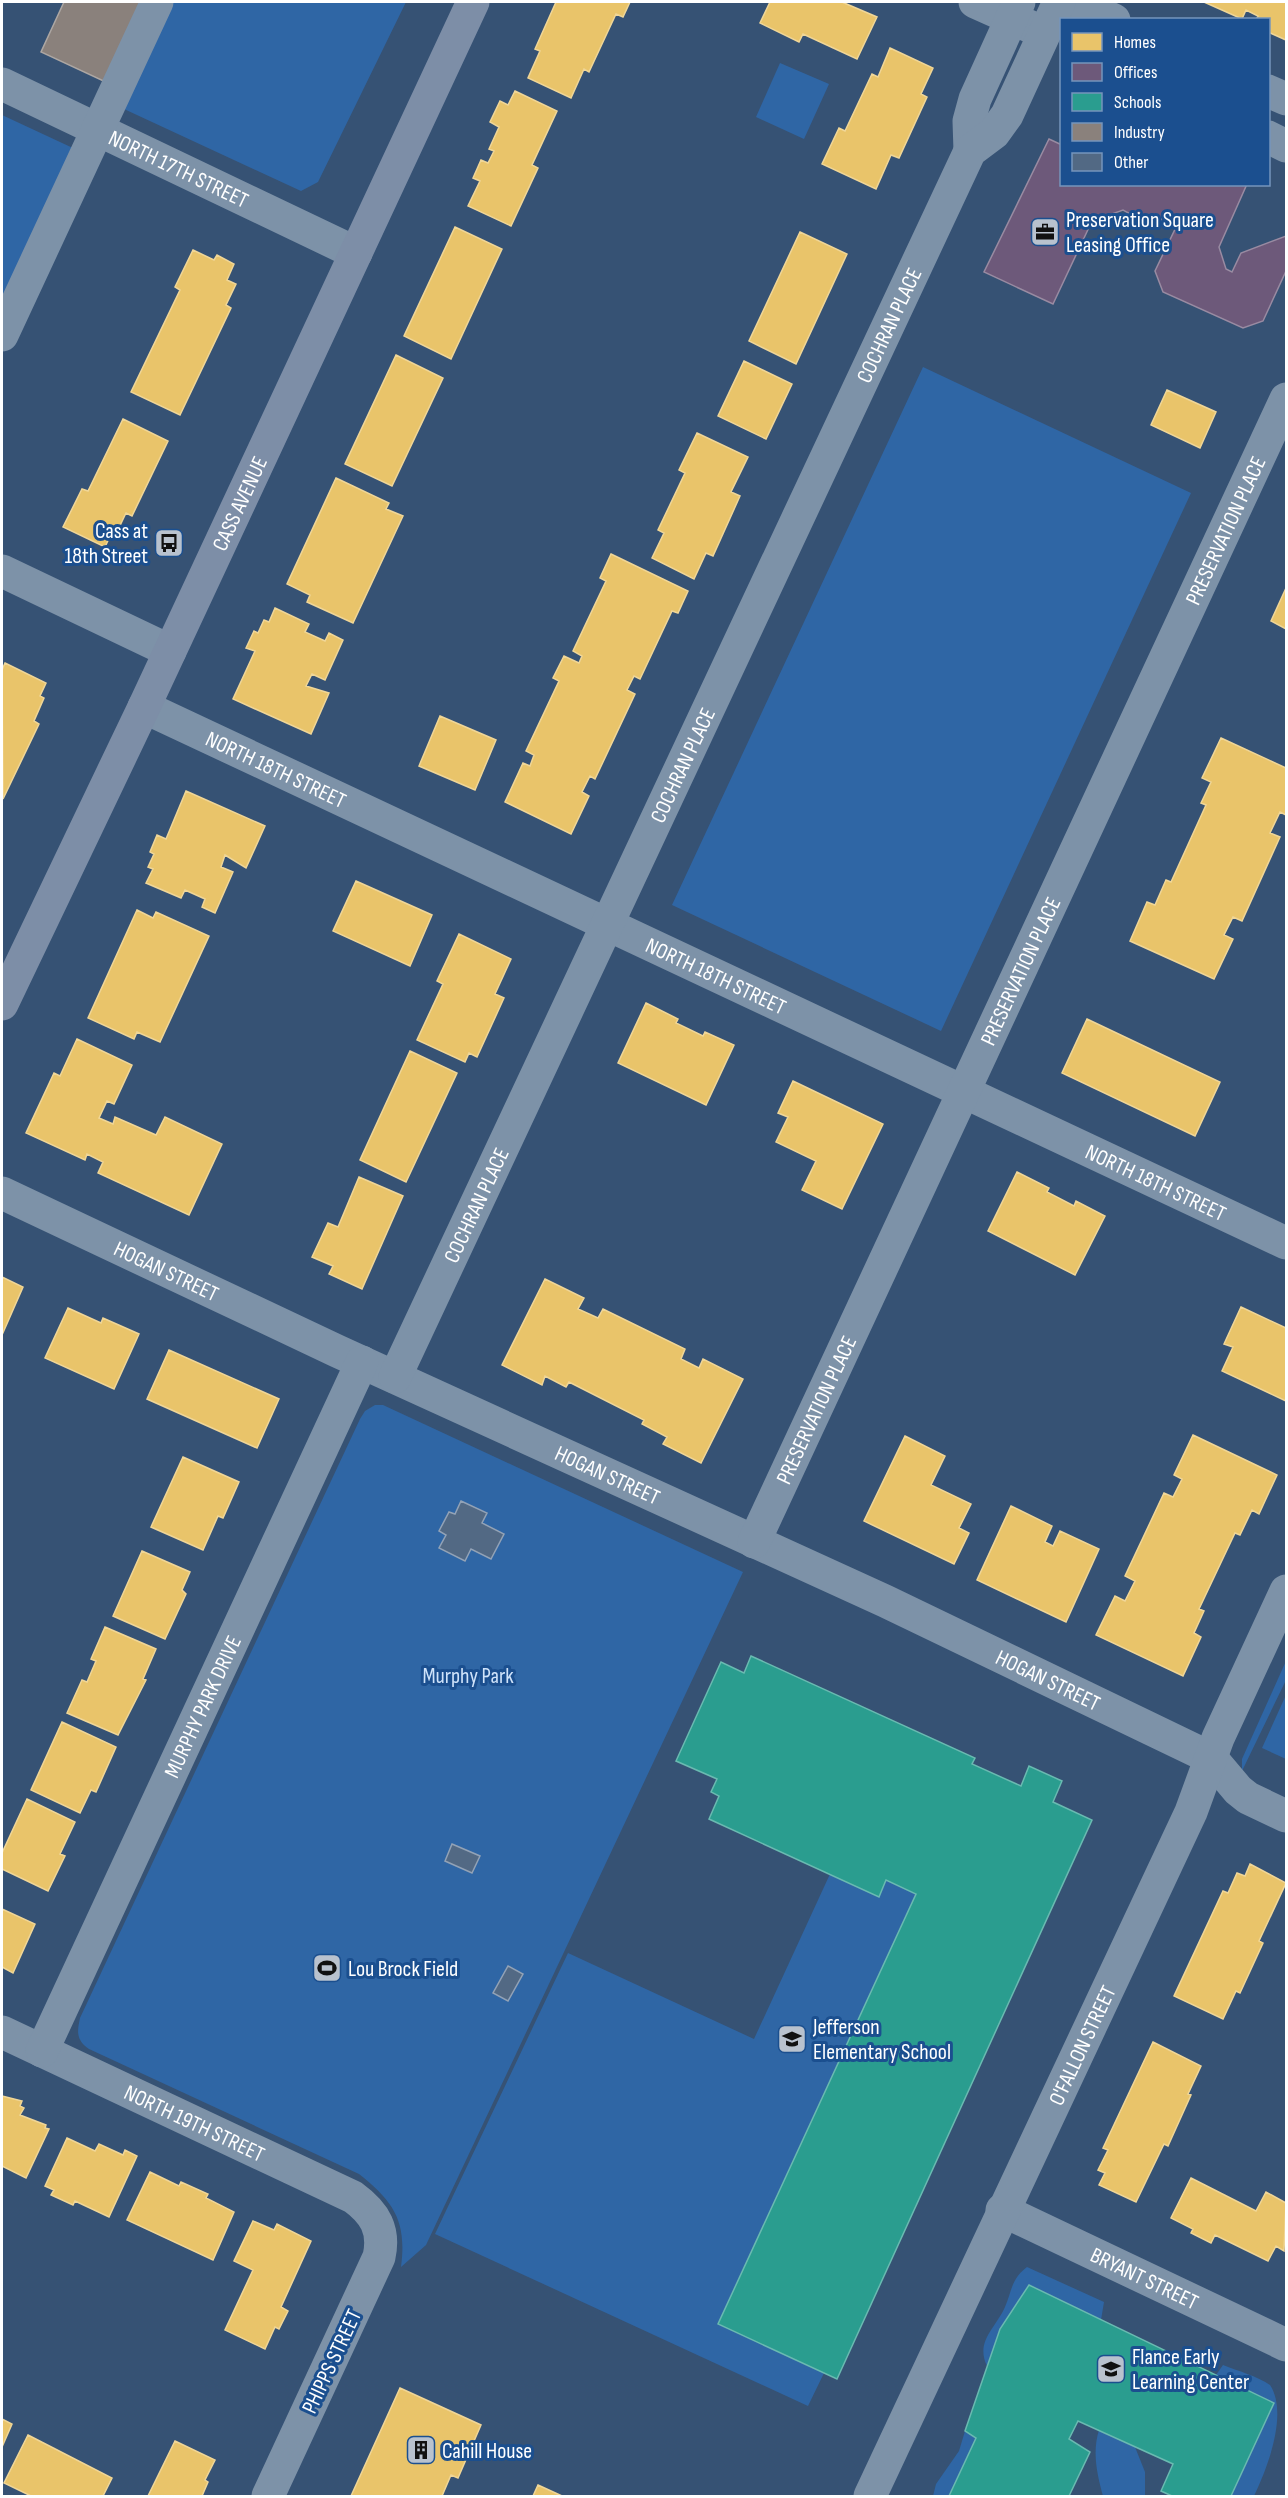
<svg xmlns="http://www.w3.org/2000/svg" width="1288" height="2498" font-family="'Sofia Sans Condensed',sans-serif">
<rect width="100%" height="100%" fill="#365274"/>
<path fill="#2f66a5" d="M173,2H406L318,182L301,191L124,109Z
M780,63L829,84L804,139L756,117Z
M2,115L75,149L2,303Z
M923,367L1191,493L941,1031L672,905Z
M375,1405H383L743,1572L426,2245L401,2267C407,2221 394,2202 359,2174L89,2049C76,2040 77,2032 80,2018L360,1419L365,1411Z
M1286,1661V1680L1242,1771V1759Z
M1286,1695V1759L1262,1748Z
M830,1874L879,1896L886,1880L916,1894L719,2324L824,2373L808,2406L435,2234L568,1953L754,2039Z
M1027,2267L1104,2302L1101,2320L1029,2285L1000,2329L987,2366C975,2341 996,2328 1005,2307C1012,2291 1011,2279 1027,2267Z
M1223,2365C1238,2371 1257,2376 1270,2385C1288,2412 1269,2465 1254,2496H1231L1274,2403L1216,2375Z
M1099,2430L1135,2447L1145,2472V2496H1103C1097,2474 1092,2452 1099,2430Z
M965,2431L976,2438L949,2496H933L936,2484L959,2451Z"/>
<path fill="#e9c46a" stroke="#f0d697" stroke-width="1.5" d="M556,2H630L623,17L616,14L589,72L584,69L571,98L528,78L540,51L535,49Z
M770,2H842L877,17L857,59L803,34L799,42L760,23Z
M1204,2H1286V40L1268,32V20H1256L1258,16L1246,10L1242,19Z
M890,48L933,68L921,94L927,97L899,158L891,155L876,189L822,164L839,128L845,131L872,74L878,77Z
M515,91L557,111L532,165L538,168L511,226L468,206L480,181L473,178L481,160L488,163L494,151L489,149L499,127L490,122L500,101L508,105Z
M455,227L502,249L451,359L404,336Z
M800,232L847,254L796,364L749,341Z
M193,250L214,260L217,255L234,264L227,280L236,284L226,305L231,308L180,415L131,392L180,290L175,287Z
M396,355L443,378L392,486L345,464Z
M744,361L792,384L766,439L718,416Z
M1167,390L1216,412L1200,448L1151,425Z
M123,419L168,441L132,516L126,513L115,536L111,534L105,547L63,527L82,489L88,491Z
M697,433L748,457L731,492L740,496L713,556L706,553L694,579L652,558L664,533L658,530L685,473L679,470Z
M336,478L389,503L386,509L403,516L353,623L307,602L310,595L287,584Z
M611,554L688,591L678,613L672,611L640,679L634,676L627,690L635,694L595,779L590,776L582,792L589,796L571,834L505,802L523,763L530,766L534,755L526,751L559,681L553,678L564,656L579,663L582,656L573,651L606,581L600,578Z
M1286,588V629L1271,621Z
M275,608L309,624L305,632L325,641L329,633L343,640L325,680L312,674L306,686L329,693L311,734L233,699L255,651L246,648L254,631L258,633L264,620L269,622Z
M5,663L46,683L40,696L44,698L34,721L39,724L3,799L2,670Z
M440,716L496,740L475,790L419,766Z
M1221,738L1286,768V815L1280,812L1270,833L1280,837L1242,921L1233,917L1224,935L1233,939L1214,979L1130,941L1147,902L1155,905L1166,880L1171,882L1206,805L1201,803L1211,782L1202,778Z
M186,791L265,826L246,868L225,855L221,867L233,872L215,913L202,907L205,899L185,890L181,898L146,883L153,869L148,867L154,854L150,852L157,835L166,839Z
M356,881L432,915L410,966L333,931Z
M137,910L153,918L156,912L209,936L160,1042L137,1032L134,1039L88,1018Z
M459,934L511,959L495,994L504,998L477,1057L469,1053L465,1062L417,1040L443,984L437,981Z
M646,1003L678,1019L676,1023L703,1036L705,1032L734,1045L706,1105L618,1063Z
M1087,1019L1220,1082L1195,1136L1062,1073Z
M77,1039L132,1065L114,1104L107,1101L99,1118L113,1124L115,1117L156,1135L165,1117L222,1144L189,1215L98,1173L103,1162L87,1154L85,1160L26,1133L54,1073L60,1076Z
M410,1051L457,1073L406,1182L360,1160Z
M793,1081L883,1124L842,1209L802,1190L816,1161L776,1142L788,1117L778,1113Z
M1017,1172L1049,1188L1047,1192L1074,1206L1076,1201L1105,1216L1075,1275L988,1231Z
M359,1177L403,1196L362,1289L329,1274L333,1266L312,1257L328,1223L338,1227Z
M2,1277L23,1287L2,1335Z
M545,1279L584,1298L578,1309L598,1318L603,1309L685,1349L681,1359L699,1368L703,1359L743,1379L701,1463L663,1444L667,1437L642,1424L644,1420L569,1382L566,1387L545,1376L542,1385L502,1365Z
M1241,1307L1286,1328V1401L1222,1371L1233,1347L1224,1344Z
M68,1308L101,1323L103,1318L139,1334L114,1389L45,1358Z
M169,1350L279,1399L257,1448L147,1399Z
M1193,1435L1277,1475L1259,1514L1252,1510L1240,1535L1235,1533L1199,1609L1204,1611L1194,1633L1201,1637L1183,1676L1096,1635L1115,1596L1125,1601L1135,1581L1125,1576L1164,1493L1173,1497L1182,1479L1174,1475Z
M905,1436L945,1456L931,1485L971,1504L959,1528L969,1533L954,1564L864,1521Z
M183,1457L239,1482L223,1518L218,1516L203,1550L151,1527Z
M1011,1506L1052,1526L1045,1542L1053,1546L1060,1531L1099,1549L1066,1622L977,1580Z
M142,1551L190,1572L182,1590L186,1594L165,1639L113,1616Z
M105,1627L156,1649L143,1679L146,1680L118,1735L67,1713L82,1680L87,1682L96,1661L91,1659Z
M62,1722L116,1747L96,1792L91,1790L80,1813L31,1790Z
M27,1799L75,1822L60,1854L65,1856L48,1891L2,1869V1853Z
M1250,1864L1286,1883L1259,1941L1263,1943L1240,1993L1236,1991L1223,2019L1174,1996L1223,1891L1228,1893L1237,1873L1245,1876Z
M2,1909L35,1924L13,1973L2,1967Z
M1153,2042L1201,2066L1188,2094L1191,2095L1168,2146L1164,2144L1136,2202L1099,2185L1105,2173L1098,2170L1108,2150L1103,2148Z
M2,2096L22,2101L20,2106L24,2108L20,2115L46,2125L45,2128L49,2129L26,2178L2,2166Z
M67,2138L95,2151L99,2144L123,2155L125,2150L137,2156L109,2217L75,2201L73,2205L51,2195L54,2190L45,2186Z
M150,2172L179,2186L181,2182L208,2194L206,2198L234,2212L213,2260L127,2220Z
M1191,2178L1256,2211L1266,2192L1286,2203L1284,2251L1276,2246L1268,2261L1215,2235L1211,2243L1191,2233L1193,2229L1171,2218Z
M253,2221L274,2230L277,2224L311,2241L281,2307L288,2311L279,2329L275,2327L265,2349L225,2330L253,2270L234,2261Z
M400,2388L481,2425L458,2478L451,2475L442,2496H351Z
M2,2419L12,2424L2,2447Z
M28,2435L112,2478L103,2496H31L4,2483Z
M175,2441L215,2460L205,2480L208,2482L202,2496H148Z
M538,2485L562,2496H533Z"/>
<path fill="#6d597a" stroke="#998ba2" stroke-width="1.5" d="M1049,139L1062,145V184H1247L1219,247L1226,269L1232,272L1241,253L1286,236V271L1263,321L1243,328L1163,292L1155,271L1177,225L1162,218L1157,228L1123,210L1092,221L1053,304L984,272Z"/>
<path fill="#2a9d8f" stroke="#6abab1" stroke-width="1.5" d="M751,1656L975,1758L972,1764L1021,1786L1029,1766L1062,1781L1053,1802L1092,1820L837,2379L718,2324L916,1894L886,1880L879,1897L709,1819L719,1796L711,1792L717,1779L676,1761L721,1662L744,1673Z
M1029,2285L1274,2403L1231,2496H1172L1161,2491L1173,2464L1078,2421L1069,2439L1090,2452L1069,2496H949L976,2438L965,2431L1000,2329Z"/>
<path fill="#8a817c" stroke="#ada7a3" stroke-width="1.5" d="M64,2H147L110,84L41,52Z"/>
<path fill="#526984" stroke="#92a2b6" stroke-width="1.5" d="M461,1501L487,1513L482,1523L504,1534L491,1559L471,1549L465,1561L439,1548L446,1535L439,1531L449,1512L455,1514Z
M452,1844L480,1856L472,1873L445,1861Z
M508,1966L523,1974L508,2001L493,1993Z"/>
<g fill="none" stroke-linecap="round" stroke-linejoin="round">
<g stroke="#7d92a8" stroke-width="33">
<path d="M975,2L1031,27"/>
<path d="M1075,2L1114,20"/>
<path id="s1" d="M2,84L356,253"/>
<path d="M1268,91L1286,99"/>
<path d="M1268,137L1286,146"/>
<path d="M970,151L969,121L975,99L1019,2"/>
<path d="M2,335L157,2"/>
<path d="M2,571L170,651"/>
<path id="s2" d="M144,707L1286,1243"/>
<path id="s3" d="M2,1193L337,1351L885,1601L1211,1758L1238,1790L1248,1798L1286,1816"/>
<path id="s4" d="M395,1377L970,151L994,133L1007,115L1059,2"/>
<path id="s5" d="M754,1542L1286,399"/>
<path id="s6" d="M2,2032L353,2197C375,2213 385,2230 379,2257L268,2496"/>
<path id="s7" d="M42,2051L362,1362"/>
<path id="s8" d="M1002,2210L1286,2345"/>
<path id="s9" d="M870,2496L1191,1812L1218,1738L1286,1591"/>
</g>
<path stroke="#7d8ea7" stroke-width="33" id="s10" d="M2,1004L144,707L473,2"/>
</g>
<defs>
<g id="office-square" transform="scale(1.5)"><rect x="-9" y="-9" width="18" height="18" rx="4" fill="#b9c2ce" stroke="#1b4f8f"/><path d="M-6-3h4V-5.5h4V-3h4V5H-6ZM-1-4.5V-3h2v-1.5ZM-6 0V1H6V0Z" fill="#111"/></g>
<g id="bus-square" transform="scale(1.5)"><rect x="-9" y="-9" width="18" height="18" rx="4" fill="#b9c2ce" stroke="#1b4f8f"/><path d="M-5-6H5V4H4V6H2V4H-2V6H-4V4H-5ZM-3.5-4V0h7V-4ZM-3.5 1.2v1.5H-2V1.2ZM2 1.2v1.5H3.5V1.2Z" fill="#111"/></g>
<g id="stadium-square" transform="scale(1.5)"><rect x="-9" y="-9" width="18" height="18" rx="4" fill="#b9c2ce" stroke="#1b4f8f"/><path d="M0-5a6.5 5 0 1 0 0 10a6.5 5 0 1 0 0-10ZM-3.5-1.8h7v3.6h-7Z" fill="#111"/></g>
<g id="school-square" transform="scale(1.5)"><rect x="-9" y="-9" width="18" height="18" rx="4" fill="#b9c2ce" stroke="#1b4f8f"/><path d="M0-5L7-2L0 1L-7-2ZM-4 1L0 2.5L4 1V4Q0 6-4 4Z" fill="#111"/></g>
<g id="building-square" transform="scale(1.5)"><rect x="-9" y="-9" width="18" height="18" rx="4" fill="#b9c2ce" stroke="#1b4f8f"/><path d="M-4-6H4V6H1V3H-1V6H-4ZM-2.5-4.3h1.7v1.8h-1.7ZM.8-4.3h1.7v1.8H.8ZM-2.5-1h1.7V.8h-1.7ZM.8-1h1.7V.8H.8Z" fill="#111"/></g>
</defs>
<g fill-rule="evenodd">
<use href="#office-square" x="1045" y="232"/>
<use href="#bus-square" x="169" y="543"/>
<use href="#stadium-square" x="327" y="1968"/>
<use href="#school-square" x="792" y="2039"/>
<use href="#school-square" x="1111" y="2369"/>
<use href="#building-square" x="421" y="2450"/>
</g>
<g text-anchor="middle" stroke-width="6" stroke-linejoin="round" paint-order="stroke">
<g font-size="22" fill="#fff" stroke="#1b4f8f">
<text dy="8" stroke="none"><textPath href="#s1" startOffset="196">NORTH 17TH STREET</textPath></text>
<text dy="8" stroke="none"><textPath href="#s4" startOffset="1162">COCHRAN PLACE</textPath></text>
<text dy="8" stroke="none"><textPath href="#s10" startOffset="554">CASS AVENUE</textPath></text>
<text dy="8" stroke="none"><textPath href="#s5" startOffset="1116">PRESERVATION PLACE</textPath></text>
<text dy="8" stroke="none"><textPath href="#s4" startOffset="676">COCHRAN PLACE</textPath></text>
<text dy="8" stroke="none"><textPath href="#s2" startOffset="146">NORTH 18TH STREET</textPath></text>
<text dy="8" stroke="none"><textPath href="#s5" startOffset="630">PRESERVATION PLACE</textPath></text>
<text dy="8" stroke="none"><textPath href="#s2" startOffset="632">NORTH 18TH STREET</textPath></text>
<text dy="8" stroke="none"><textPath href="#s2" startOffset="1118">NORTH 18TH STREET</textPath></text>
<text dy="8" stroke="none"><textPath href="#s4" startOffset="190">COCHRAN PLACE</textPath></text>
<text dy="8" stroke="none"><textPath href="#s3" startOffset="182">HOGAN STREET</textPath></text>
<text dy="8" stroke="none"><textPath href="#s5" startOffset="146">PRESERVATION PLACE</textPath></text>
<text dy="8" stroke="none"><textPath href="#s3" startOffset="668">HOGAN STREET</textPath></text>
<text dy="8" stroke="none"><textPath href="#s3" startOffset="1154">HOGAN STREET</textPath></text>
<text dy="8" stroke="none"><textPath href="#s7" startOffset="380">MURPHY PARK DRIVE</textPath></text>
<text dy="8" stroke="none"><textPath href="#s9" startOffset="498">O'FALLON STREET</textPath></text>
<text dy="8" stroke="none"><textPath href="#s6" startOffset="213">NORTH 19TH STREET</textPath></text>
<text dy="8" stroke="none"><textPath href="#s8" startOffset="158">BRYANT STREET</textPath></text>
<text transform="translate(331 2361) rotate(-65)" y="8">PHIPPS STREET</text>
</g>
<g font-size="22" fill="#fff" stroke="#1b4f8f" text-anchor="start">
<text x="1066" y="227">Preservation Square<tspan x="1066" dy="25">Leasing Office</tspan></text>
<text x="148" y="538" text-anchor="end">Cass at<tspan x="148" dy="25">18th Street</tspan></text>
<text x="348" y="1976">Lou Brock Field</text>
<text x="813" y="2034">Jefferson<tspan x="813" dy="25">Elementary School</tspan></text>
<text x="1132" y="2364">Flance Early<tspan x="1132" dy="25">Learning Center</tspan></text>
<text x="442" y="2458">Cahill House</text>
</g>
<g font-size="22" fill="#cfe3fa" stroke="#1b4f8f">
<text x="468" y="1683">Murphy Park</text>
</g>
</g>
<rect width="1288" height="2498" fill="none" stroke="#ffffff" stroke-width="6"/>
<rect x="1060" y="18" width="210" height="168" fill="#1b4f8f" stroke="#7695bc" stroke-width="1.5"/>
<rect x="1072" y="33" width="30" height="18" fill="#e9c46a" stroke="#7695bc" stroke-width="1.5"/>
<text x="1114" y="48" font-size="18" fill="#ffffff">Homes</text>
<rect x="1072" y="63" width="30" height="18" fill="#6d597a" stroke="#7695bc" stroke-width="1.5"/>
<text x="1114" y="78" font-size="18" fill="#ffffff">Offices</text>
<rect x="1072" y="93" width="30" height="18" fill="#2a9d8f" stroke="#7695bc" stroke-width="1.5"/>
<text x="1114" y="108" font-size="18" fill="#ffffff">Schools</text>
<rect x="1072" y="123" width="30" height="18" fill="#8a817c" stroke="#7695bc" stroke-width="1.5"/>
<text x="1114" y="138" font-size="18" fill="#ffffff">Industry</text>
<rect x="1072" y="153" width="30" height="18" fill="#526984" stroke="#7695bc" stroke-width="1.5"/>
<text x="1114" y="168" font-size="18" fill="#ffffff">Other</text>
</svg>
